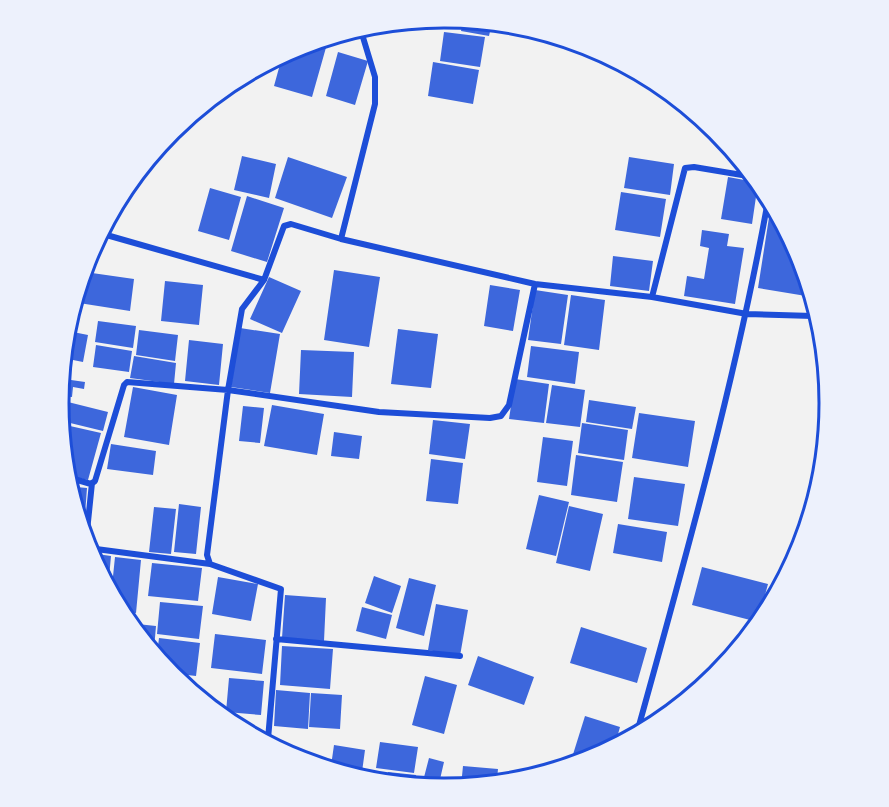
<svg xmlns="http://www.w3.org/2000/svg" width="889" height="807" font-family="Arial,sans-serif">
<rect width="100%" height="100%" fill="#f2f2f2"/>
<path fill="#3d67dc" d="M463,22L491,27L489,36L461,31Z
M444,32L485,37L480,67L440,61Z
M322,42L327,44L312,97L274,86L282,57L297,47Z
M338,52L368,61L355,105L326,96Z
M433,62L479,70L473,104L428,96Z
M242,156L276,164L269,198L234,190Z
M288,157L347,177L332,218L275,198Z
M629,157L674,164L670,195L624,188Z
M728,177L750,181L757,190L752,224L721,219Z
M210,188L241,197L229,240L198,231Z
M621,192L666,199L660,237L615,230Z
M247,196L284,208L267,262L231,251Z
M770,211L801,256L807,288L806,296L758,288Z
M702,230L729,234L727,246L744,248L735,304L684,296L687,276L704,279L709,248L700,246Z
M613,256L653,261L649,291L610,286Z
M334,270L380,277L369,347L324,340Z
M85,272L134,279L130,311L79,303Z
M269,277L301,291L282,333L250,319Z
M165,281L203,285L199,325L161,321Z
M490,285L520,290L513,331L484,326Z
M535,290L568,295L561,344L528,340Z
M571,295L605,300L599,350L564,345Z
M98,321L136,326L133,348L95,342Z
M240,328L280,334L270,393L231,387Z
M398,329L438,334L431,388L391,384Z
M139,330L178,335L175,361L136,355Z
M73,332L88,335L83,362L68,359Z
M189,340L223,344L219,385L185,381Z
M96,345L132,351L129,372L93,367Z
M531,346L579,352L575,384L527,377Z
M301,350L354,352L352,397L299,394Z
M134,356L176,363L174,384L130,378Z
M64,379L85,382L84,389L73,387L72,397L60,396Z
M515,379L549,384L544,423L509,419Z
M552,385L585,390L580,427L546,423Z
M133,387L177,395L169,445L124,437Z
M60,400L108,412L103,431L62,421Z
M589,400L636,407L632,429L586,422Z
M272,405L324,414L317,455L264,446Z
M243,406L264,408L260,443L239,441Z
M639,413L695,421L688,467L632,458Z
M433,420L470,424L465,459L429,454Z
M582,423L628,430L624,460L578,453Z
M70,426L101,433L88,480L74,477L66,441Z
M334,432L362,436L359,459L331,456Z
M543,437L573,441L567,486L537,482Z
M111,444L156,451L153,475L107,469Z
M576,455L623,462L617,502L571,495Z
M431,459L463,463L458,504L426,501Z
M634,477L685,484L678,526L628,519Z
M76,487L87,488L84,528Z
M539,495L569,502L556,556L526,549Z
M179,504L201,507L196,554L174,552Z
M569,506L603,514L590,571L556,563Z
M154,507L176,509L171,554L149,552Z
M618,524L667,532L662,562L613,553Z
M90,553L111,556L109,578H107Z
M115,557L141,560L136,613L129,612L112,586Z
M152,563L202,568L198,601L148,596Z
M702,567L768,584L761,610L754,621L692,605Z
M374,576L401,586L392,613L365,603Z
M218,577L258,584L251,621L212,614Z
M409,578L436,585L424,636L396,628Z
M285,595L326,598L324,641L282,638Z
M160,602L203,606L199,639L157,634Z
M436,604L468,610L460,656L428,650Z
M362,607L392,615L386,639L356,631Z
M137,624L156,626L154,649Z
M581,627L647,648L637,683L570,663Z
M215,634L266,640L262,674L211,668Z
M159,638L200,643L196,676L170,673L157,654Z
M282,646L333,649L330,689L280,685Z
M478,656L534,677L524,705L468,685Z
M425,676L457,685L444,734L412,725Z
M229,678L264,681L261,715L226,712Z
M276,690L310,693L308,729L274,726Z
M311,693L342,695L340,729L309,727Z
M585,716L620,727L615,745L592,760L570,764Z
M380,742L418,747L414,773L376,768Z
M334,745L365,750L362,772L331,766Z
M429,758L444,762L438,788L422,785Z
M463,766L498,769L497,779L461,786Z
M388,772L416,775L415,783L388,778Z"/>
<g fill="none" stroke-linecap="round" stroke-linejoin="round">
<path stroke="#1d4ed8" stroke-width="6" d="M103,234L264,280L284,226L291,224L341,239L535,284L652,297L747,314L813,316
M341,239L375,104V77L362,34
M264,280L242,309L228,390L207,555L210,564L281,589L268,739
M652,297L685,168L694,167L748,176
M74,479L91,484L95,481L124,385L127,382L228,390L379,412L490,418L501,416L509,405L535,284
M86,541L92,483
M87,542L96,549L210,564
M276,639L460,656
M638,729C686,556 735,382 767,206"/>
</g>
<path d="M0 0H889V807H0ZM69 403a375 375 0 1 1 750 0a375 375 0 1 1-750 0Z" fill="#edf1fc" fill-rule="evenodd"/>
<path fill="none" stroke="#1d4ed8" stroke-width="3" d="M69 403a375 375 0 1 1 750 0a375 375 0 1 1-750 0Z"/>
</svg>
